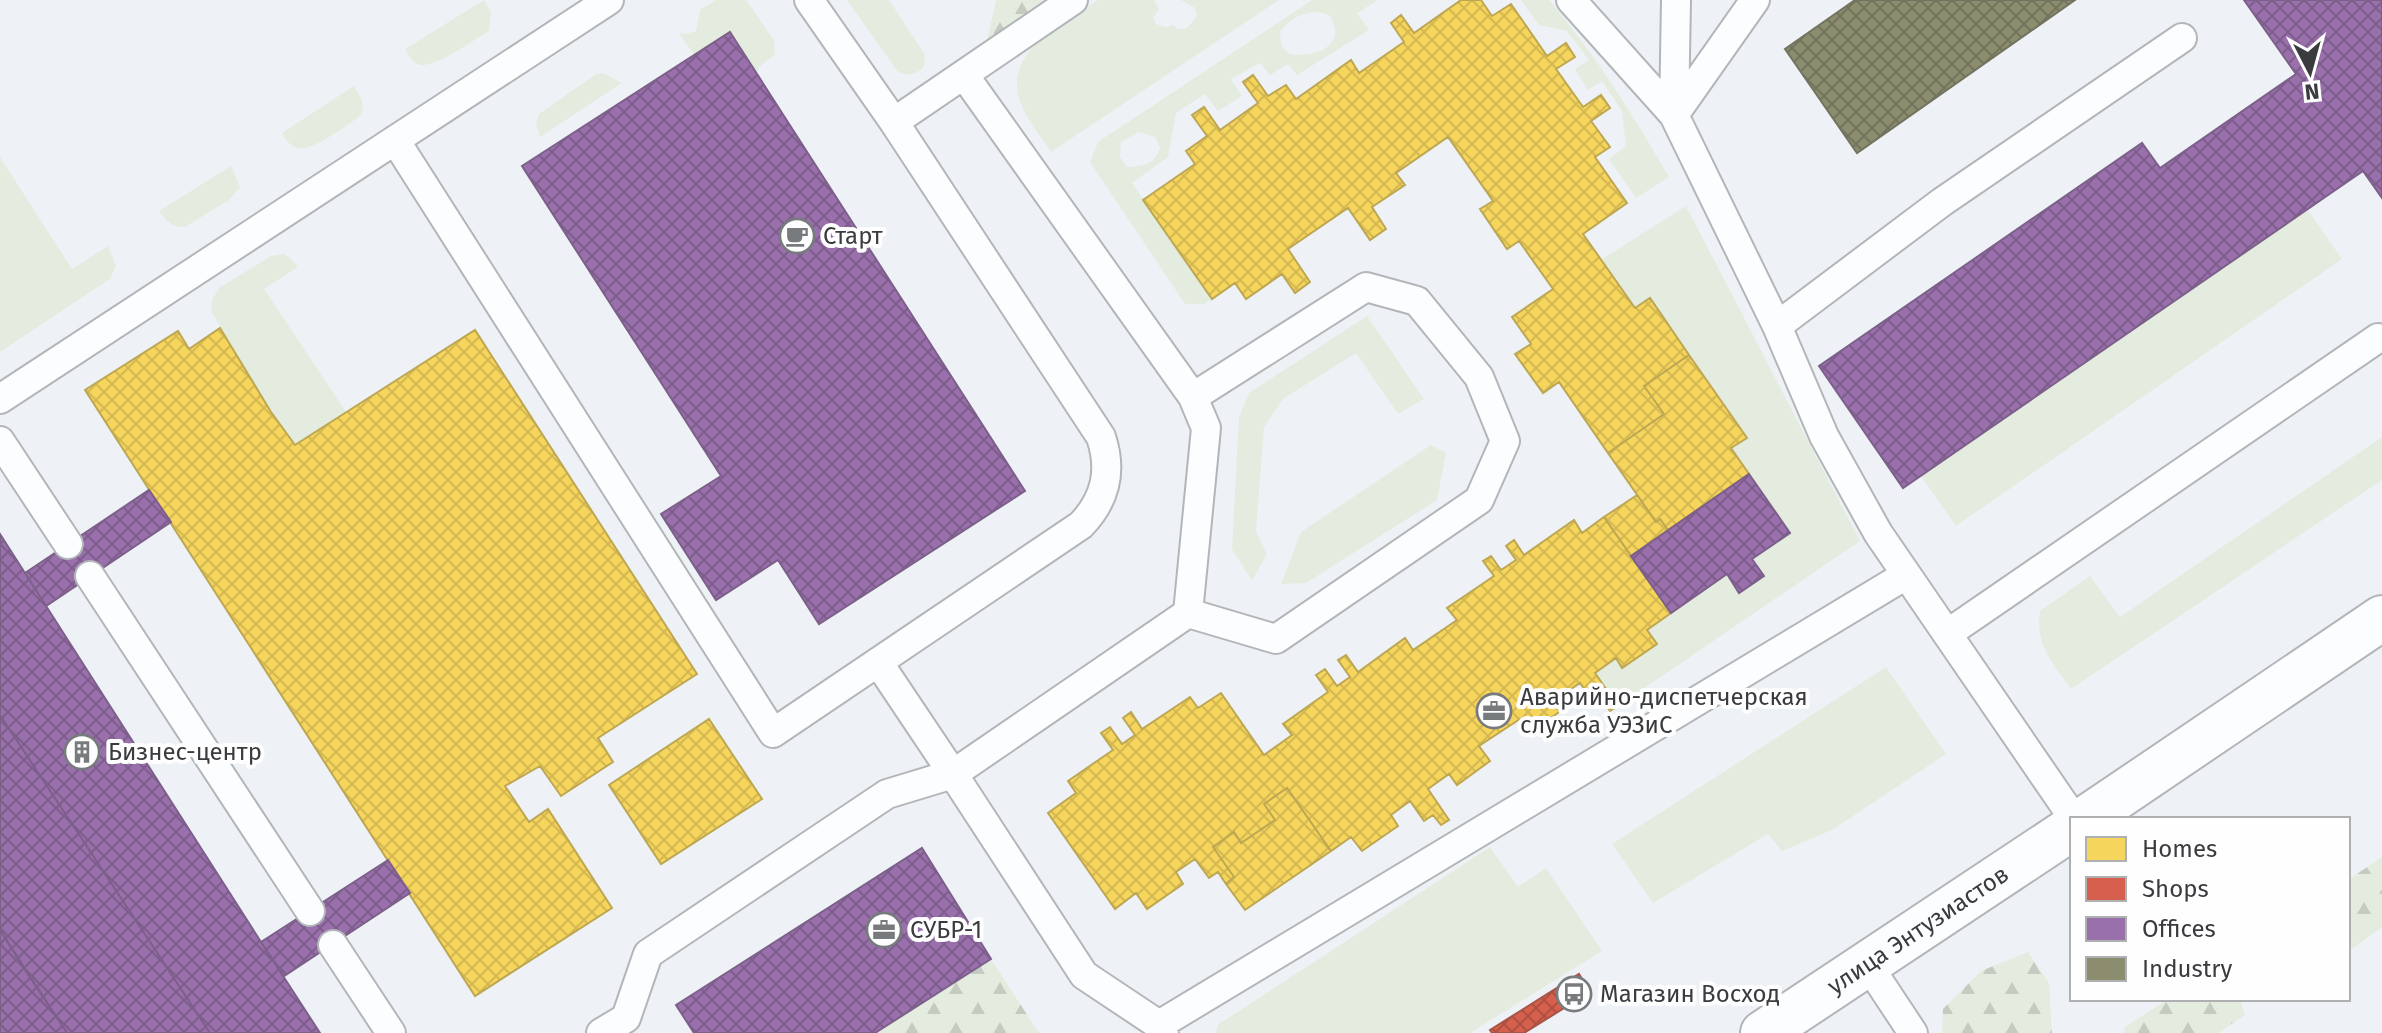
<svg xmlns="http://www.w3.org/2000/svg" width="2382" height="1033" font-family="'Fira Sans',sans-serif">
<defs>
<pattern id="forest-firs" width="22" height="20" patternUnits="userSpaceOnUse" patternTransform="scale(2)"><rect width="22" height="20" fill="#e4ecdf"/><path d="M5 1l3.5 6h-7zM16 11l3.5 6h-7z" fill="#c4cbc0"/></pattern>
<pattern id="homes-cross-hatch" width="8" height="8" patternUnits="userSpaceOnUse" patternTransform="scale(2)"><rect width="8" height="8" fill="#f6d55c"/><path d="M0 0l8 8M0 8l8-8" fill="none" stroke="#d4b851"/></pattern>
<pattern id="shops-cross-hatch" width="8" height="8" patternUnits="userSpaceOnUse" patternTransform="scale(2)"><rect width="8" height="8" fill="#d6604d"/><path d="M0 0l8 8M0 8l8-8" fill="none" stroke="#af5041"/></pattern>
<pattern id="offices-cross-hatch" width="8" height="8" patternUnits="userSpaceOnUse" patternTransform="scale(2)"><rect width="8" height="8" fill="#9970ab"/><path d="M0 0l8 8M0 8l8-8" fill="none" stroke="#7e5d8d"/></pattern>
<pattern id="industry-cross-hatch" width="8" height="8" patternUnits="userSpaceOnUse" patternTransform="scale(2)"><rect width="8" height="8" fill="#8c8c6e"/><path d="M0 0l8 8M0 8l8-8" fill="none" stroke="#73745c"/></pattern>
</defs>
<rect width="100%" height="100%" fill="#eef2f6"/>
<path fill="#e4ecdf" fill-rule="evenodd" d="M484,0L491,13L489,31C475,39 432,71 417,64C411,61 408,54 405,49Z
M716,0H746L774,40L775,54L759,67L757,73L731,33L695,56L679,33L686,34L696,31L700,10Z
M847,0H889L925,55L924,67C915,75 908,77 897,71Z
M1098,0H1154L1159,9L1153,18L1156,24L1166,27L1173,25L1178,29L1187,28L1197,16L1195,8L1181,0H1279L1051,152C1041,137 1028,121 1021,104C1001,51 1062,25 1098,0Z
M1312,0H1378L1357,13L1369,30L1297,75L1288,64L1270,75L1260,63L1231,79L1242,96L1218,111L1205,94L1176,113L1168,157L1132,183L1212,299L1204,304H1185L1090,162L1098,142ZM1317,12L1329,15C1349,45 1315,59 1289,54L1281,45L1280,32C1290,19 1300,13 1317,12ZM1138,132L1155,137L1160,148C1154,165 1144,166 1127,167L1120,157L1121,142Z
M1521,0H1549C1596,55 1633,115 1669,177L1636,198L1609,159L1626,146L1622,111L1602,81L1588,90L1575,69L1589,60L1567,31L1539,25Z
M603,73L622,83L540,137L536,125L539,114L596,74Z
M354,86C360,96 368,106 358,118C344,126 310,155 295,147C289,145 285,138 282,133Z
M0,157L72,269L108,246L116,266L110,279L0,352Z
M231,166L240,187L229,200L185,227C172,228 166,221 159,211Z
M1686,206L1860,541L1618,706L1595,673L1616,658L1623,668L1656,645L1647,630L1727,574L1739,593L1763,575L1752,559L1790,533L1731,448L1746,437L1650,299L1635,308L1602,259Z
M2307,209L2342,259L1956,526L1921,476Z
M284,254L289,257L298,267L264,289L346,412L295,445L271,412L211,311L212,300L219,288L271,256Z
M1367,316L1424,399L1398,414L1356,353L1283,399L1264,427L1256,531L1267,554L1252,581L1232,549L1239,417L1249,393Z
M2382,437V480L2071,689C2052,662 2035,646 2040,611L2090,576L2120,617Z
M1431,445L1446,453L1437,500L1306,583L1281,584L1301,532Z
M1886,667L1946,754L1832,830L1782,851L1768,834L1653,903L1612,844Z
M1490,847L1518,887L1546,868L1602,951L1470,1033H1215L1219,1024Z"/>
<path fill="url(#forest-firs)" d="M996,0H1046L987,41Z
M2382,857V927L2348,952V880Z
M2028,952L2049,983L2052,1033H1942L1943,1009L1981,971Z
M991,959L1039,1033H875Z
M2168,999H2240L2245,1015L2218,1033H2124L2125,1027Z"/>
<path fill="url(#homes-cross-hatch)" stroke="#bda753" stroke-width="2" d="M1461,0H1481L1492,16L1511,4L1547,56L1566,43L1575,57L1556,69L1583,107L1601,95L1610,108L1591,121L1610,147L1595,157L1627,203L1583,234L1635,308L1650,298L1689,355L1644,386L1664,414L1608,453L1559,382L1543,393L1515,354L1531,344L1512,317L1553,289L1519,241L1507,249L1480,209L1493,201L1448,137L1396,173L1405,185L1372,207L1386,229L1370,240L1348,208L1288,249L1310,282L1295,293L1282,274L1246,299L1235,283L1212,299L1143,200L1195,164L1186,151L1207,136L1192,115L1204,107L1220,130L1258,103L1243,82L1253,75L1268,96L1286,85L1296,99L1351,60L1359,73L1404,42L1391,23L1401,15L1414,33Z
M220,328L271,412L295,445L475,330L697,674L598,738L613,762L561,796L540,766L505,786L529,822L548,809L612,908L475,996L85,390L178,331L189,349Z
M1689,355L1747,438L1731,448L1749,474L1668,530L1660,519L1656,522L1608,453L1664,414L1644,386Z
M1637,495L1656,522L1660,519L1668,530L1631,556L1604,517Z
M1604,517L1671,613L1647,630L1657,644L1622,668L1616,658L1595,673L1618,706L1610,711L1600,697L1593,701L1580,683L1561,696L1568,706L1530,732L1520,719L1479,746L1490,761L1457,785L1449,774L1428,789L1449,820L1441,825L1433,815L1424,821L1410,801L1391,815L1398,826L1362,851L1351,837L1331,851L1287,788L1264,804L1275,820L1241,843L1234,832L1213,847L1234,877L1226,884L1218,872L1209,878L1195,859L1176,872L1183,884L1147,909L1136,893L1115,909L1048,813L1076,793L1068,781L1113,750L1101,733L1110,727L1122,744L1135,735L1123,718L1131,712L1142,729L1190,697L1198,708L1221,693L1264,755L1292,735L1283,724L1328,692L1316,675L1325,669L1337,686L1350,677L1338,660L1346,655L1358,672L1405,638L1413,650L1457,620L1447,608L1494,576L1483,561L1491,556L1501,570L1516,560L1506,546L1514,540L1524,555L1574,520L1582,533Z
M709,719L762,799L661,864L609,785Z
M1287,788L1331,851L1245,910L1226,884L1234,877L1213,847L1234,832L1241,843L1275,820L1264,804Z
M0,930L29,976L67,1033H45L0,963Z"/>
<path fill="url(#shops-cross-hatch)" stroke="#a75548" stroke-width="2" d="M1579,974L1590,992L1524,1033H1492L1490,1030Z"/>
<path fill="url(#offices-cross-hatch)" stroke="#7c608a" stroke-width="2" d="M2244,0H2382V198L2363,171L1903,488L1819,366L2142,143L2160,168L2296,74Z
M730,32L1025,491L819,624L778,560L716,600L661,514L721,476L522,166Z
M1749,474L1790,533L1752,559L1764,576L1739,593L1727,574L1671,613L1631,556Z
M149,490L171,522L46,606L25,573Z
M0,534L261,942L320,1033H210L0,715Z
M0,715L129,910L210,1033H67L0,930Z
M922,848L991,959L875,1033H694L676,1005Z
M388,860L410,893L284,976L261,942Z
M0,930L29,976L67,1033H0Z"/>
<path fill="url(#industry-cross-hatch)" stroke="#737460" stroke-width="2" d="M1855,0H2075L1857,153L1785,49Z"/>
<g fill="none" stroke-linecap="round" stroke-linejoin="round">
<g stroke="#b3b6b9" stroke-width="32">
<path id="service" d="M1571,0L1674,115L1755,0
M1676,0L1674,115L1777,326L1824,436L1878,533L2074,819
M964,75L1193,397L1206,428L1188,613L953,774L1084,975L1159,1025L1164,1033
M894,122L1073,0
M395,140L773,733L1081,525C1106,499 1112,470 1101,437L894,122L809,0
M1777,326L1942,202L2182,38
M0,399L609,0
M0,441L68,544
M90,576L310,911
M1188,613L1276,639L1479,500L1505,441L1479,377L1417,301L1366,287L1193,397
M1947,634L2378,338
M333,945L391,1033
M1868,965L1913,1033
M1159,1025L1906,575
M601,1033L626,1018L648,954L887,794L953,774L878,662"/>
</g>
<g stroke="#b3b6b9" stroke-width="48">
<g id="secondary">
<path d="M2085,819L2382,618"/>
<path id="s1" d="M1763,1033L2072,828"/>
</g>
</g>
<use href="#service" stroke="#fcfdfe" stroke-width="28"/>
<use href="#secondary" stroke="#fcfdfe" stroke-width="44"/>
</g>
<defs>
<g id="cafe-ring" transform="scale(1.8)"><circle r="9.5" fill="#fefefe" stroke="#787b7e" stroke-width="1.5"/><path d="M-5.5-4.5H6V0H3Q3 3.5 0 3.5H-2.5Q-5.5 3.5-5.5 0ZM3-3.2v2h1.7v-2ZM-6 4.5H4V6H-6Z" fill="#787b7e"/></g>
<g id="office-ring" transform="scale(1.8)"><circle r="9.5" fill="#fefefe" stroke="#787b7e" stroke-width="1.5"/><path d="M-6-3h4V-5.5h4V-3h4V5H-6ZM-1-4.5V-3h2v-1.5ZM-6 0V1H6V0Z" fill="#787b7e"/></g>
<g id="building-ring" transform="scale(1.8)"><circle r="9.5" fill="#fefefe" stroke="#787b7e" stroke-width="1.5"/><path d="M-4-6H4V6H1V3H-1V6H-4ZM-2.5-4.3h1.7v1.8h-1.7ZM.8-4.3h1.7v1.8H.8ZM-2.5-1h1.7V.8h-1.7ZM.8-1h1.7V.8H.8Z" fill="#787b7e"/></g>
<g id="bus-ring" transform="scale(1.8)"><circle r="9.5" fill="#fefefe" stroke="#787b7e" stroke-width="1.5"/><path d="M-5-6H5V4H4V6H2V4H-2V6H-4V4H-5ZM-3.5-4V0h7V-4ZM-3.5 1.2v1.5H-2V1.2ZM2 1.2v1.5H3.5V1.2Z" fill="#787b7e"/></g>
</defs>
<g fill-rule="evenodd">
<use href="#cafe-ring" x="797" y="236"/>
<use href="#office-ring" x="1494" y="711"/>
<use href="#building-ring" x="82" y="752"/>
<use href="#office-ring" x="884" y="930"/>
<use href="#bus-ring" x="1574" y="994"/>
</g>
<g text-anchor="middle" stroke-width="8" stroke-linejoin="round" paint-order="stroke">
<g font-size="24" fill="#393b3e" stroke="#fefefe" text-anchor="start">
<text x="823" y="244">Старт</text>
<text x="1520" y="705">Аварийно-диспетчерская<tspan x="1520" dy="28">служба УЭЗиС</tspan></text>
<text x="108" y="760">Бизнес-центр</text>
<text x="910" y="938">СУБР-1</text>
<text x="1600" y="1002">Магазин Восход</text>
</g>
<g font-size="24" fill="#393b3e" stroke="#fefefe">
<text dy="8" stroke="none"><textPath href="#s1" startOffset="186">улица Энтузиастов</textPath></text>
</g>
</g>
<rect x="2070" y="817" width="280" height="184" fill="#fefefe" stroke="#afb0b1" stroke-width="2"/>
<rect x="2086" y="837" width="40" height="24" fill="#f6d55c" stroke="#afb0b1" stroke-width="2"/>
<text x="2142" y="857" font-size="24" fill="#393b3e">Homes</text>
<rect x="2086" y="877" width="40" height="24" fill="#d6604d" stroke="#afb0b1" stroke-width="2"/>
<text x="2142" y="897" font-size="24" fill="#393b3e">Shops</text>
<rect x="2086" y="917" width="40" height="24" fill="#9970ab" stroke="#afb0b1" stroke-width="2"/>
<text x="2142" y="937" font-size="24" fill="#393b3e">Offices</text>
<rect x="2086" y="957" width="40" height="24" fill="#8c8c6e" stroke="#afb0b1" stroke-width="2"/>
<text x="2142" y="977" font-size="24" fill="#393b3e">Industry</text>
<g transform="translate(2310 72) rotate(174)" stroke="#fefefe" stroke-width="6" paint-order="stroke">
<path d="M0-6L14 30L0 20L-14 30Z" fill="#393b3e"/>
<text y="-12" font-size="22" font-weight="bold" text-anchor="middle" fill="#393b3e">N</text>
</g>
</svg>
